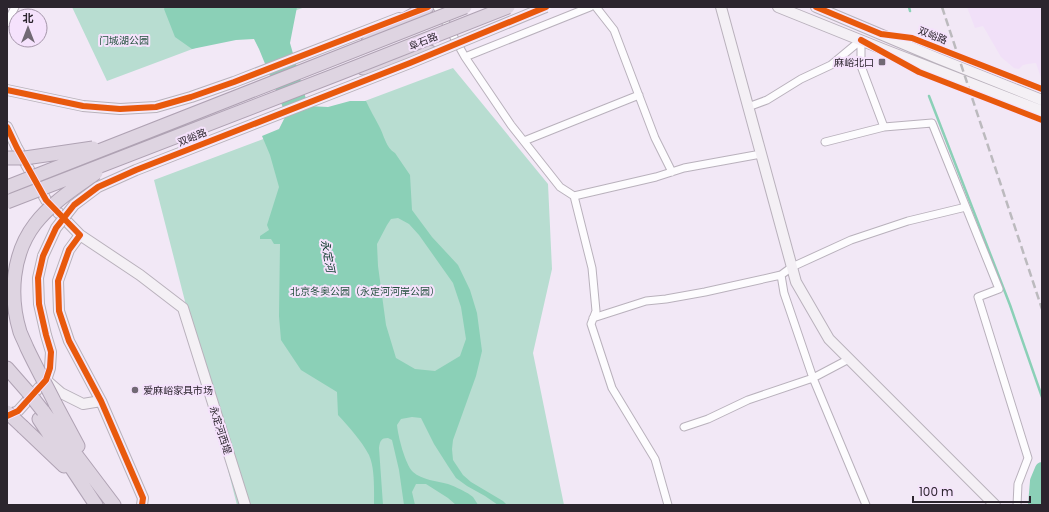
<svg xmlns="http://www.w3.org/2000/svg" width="1049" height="512" font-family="Poppins,'Noto Sans SC',sans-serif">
<rect width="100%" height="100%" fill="#f2e8f6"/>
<path fill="#f1e0f8" d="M967,7H1042V81L1036,63L1028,64L1023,65L1019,69L1014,68L1001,57L983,26L975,28Z"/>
<path fill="#b8ddd1" d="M72,7H305L107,81Z
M453,68L548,184L552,269L533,353L564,505H237L154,180Z"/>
<path fill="#8bd0b7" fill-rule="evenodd" d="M165,7H297L290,43L308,106L328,107L350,101H366C370,110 375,118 379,126C384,135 386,148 395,153L410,175L412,210L432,237L458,265L470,290L477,313L482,351L476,376L453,440L452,449L453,460L463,475L471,482L503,501L507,505H498L485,496L467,486L456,478L448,466L434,444L421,418L412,417L401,419L397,425C398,436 405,464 413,472C422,480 437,481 448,484C454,486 469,493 473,497C475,500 477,503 478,505H456L448,498L426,484H416L412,492L415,505H404L399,470L392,440L388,438C381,438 380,441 379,448L383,505H374C374,490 375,468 369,455C361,440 349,427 338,415L337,392L301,370L281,340L279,316L280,244H274L271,239H260V236L269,230L267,225L279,187L270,155L262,136L279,129L286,115L259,49L254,39L236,40L192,49L175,37L164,9ZM398,218L409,224L419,235L453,283L461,307L466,339L460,356L435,371L415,369L396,358L386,325L378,266L377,244L387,225L391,219Z"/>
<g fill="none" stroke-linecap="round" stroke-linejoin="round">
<path stroke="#8bd0b7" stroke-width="2.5" d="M909,7L910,11
M929,96L1010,305L1042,397"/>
<path stroke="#8bd0b7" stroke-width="14" d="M1035,505L1037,481L1042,469"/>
<g stroke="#b9b1bc" stroke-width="9">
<path id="street" d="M437,7L465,57L511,125L560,187L574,196L656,177L684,168L761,154
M596,7L614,30L655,138L672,172
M7,23L15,7
M861,40V66L884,127
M465,57L590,7
M748,107L767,100L801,79L831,65L861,40
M524,141L639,95
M825,142L884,127L932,123L999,289L978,297L1028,458L1018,484L1017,505
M574,196L592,268L596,311L591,324L612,388L655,459L668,505
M781,275L784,293L813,378L866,505
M593,318L646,301L666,299L705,292L781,275L792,267L851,240L908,221L966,207
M684,427L708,419L748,400L813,378L849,359"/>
</g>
<g stroke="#b9b1bc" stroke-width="12">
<path id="secondary" d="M721,7L796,282L829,339L995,505
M778,7L885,50L1042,111
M816,7L937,58L1042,100
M7,90L83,106L120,109L156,107L191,97L234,82L399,18
M7,127L17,148L46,200L80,235L140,275L183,308L245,505
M80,235L69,250L58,281L59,311L69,341L101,401L143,498L142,505
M46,380L61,393L83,404L101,401
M7,416L18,411L46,380L50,368L51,352L46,335L39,304L38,278L43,256"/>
</g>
<g stroke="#afa2b3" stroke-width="15">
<path id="highway" d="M368,42L397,24L427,7
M363,68L430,52
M7,368L28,392
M55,403L78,446
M43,411L114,505
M39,419L96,505
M23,427L64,466"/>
</g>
<use href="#street" stroke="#fdfcfe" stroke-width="7"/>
<use href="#secondary" stroke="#f4f0f5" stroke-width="10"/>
<use href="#highway" stroke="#ded4e1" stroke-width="13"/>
<path stroke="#bcbabe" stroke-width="2.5" stroke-dasharray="8 4" stroke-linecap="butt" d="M942,7L1042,309"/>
<g stroke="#b9b1bc" stroke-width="12" stroke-linecap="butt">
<path id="secondary-bridge" d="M43,256L56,228L74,205L98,187L136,170L410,63L546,7"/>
</g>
<g stroke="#afa2b3" stroke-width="15" stroke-linecap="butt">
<path id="highway-bridge" d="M7,158H25L93,148
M7,187L465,7
M7,202L338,74L508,7
M28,392L43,411
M55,403C46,385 36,367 27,348C25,343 22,337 20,332C9,296 12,254 35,224C51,203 75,188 96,173
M7,412L23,427"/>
</g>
<use href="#secondary-bridge" stroke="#f4f0f5" stroke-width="10"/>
<use href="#highway-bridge" stroke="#ded4e1" stroke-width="13"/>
<g stroke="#f5e2fc" stroke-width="8">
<path id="cycleway" d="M816,7L881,34L912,38L1042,89
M861,40L919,72L1042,120
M7,90L83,106L120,109L156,107L191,97L234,82L428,7
M7,127L17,148L46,200L80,235L69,250L58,281L59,311L69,341L101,401L143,498L142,505
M7,416L18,411L46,380L50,368L51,352L46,335L39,304L38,278L43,256L56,228L74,205L98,187L136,170L410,63L546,7"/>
</g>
<use href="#cycleway" stroke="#e8590c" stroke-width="6"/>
</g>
<g fill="#716974" stroke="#f5e2fc" stroke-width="1.5">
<rect x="878" y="58" width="8" height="8" rx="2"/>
<circle cx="135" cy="390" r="4"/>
</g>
<g text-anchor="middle" stroke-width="4" stroke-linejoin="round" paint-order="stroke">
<g font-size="10" fill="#2c252e" stroke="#f5e2fc">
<text transform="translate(933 35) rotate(21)" y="4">双峪路</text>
<text transform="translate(423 41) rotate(-22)" y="4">阜石路</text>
<text transform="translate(192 137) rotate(-22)" y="4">双峪路</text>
<text transform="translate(221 430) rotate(72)" y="4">永定河西堤</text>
</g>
<g font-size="10" fill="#24503e" stroke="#f5e2fc">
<text x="124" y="44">门城湖公园</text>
<text x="365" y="295">北京冬奥公园（永定河河岸公园）</text>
</g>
<g font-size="10" fill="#2c252e" stroke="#f5e2fc" text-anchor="end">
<text x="874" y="66">麻峪北口</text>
<text x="143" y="394" text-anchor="start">爱麻峪家具市场</text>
</g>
<g font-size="11" font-style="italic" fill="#043424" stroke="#f5e2fc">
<text transform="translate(328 256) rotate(79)" y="4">永定河</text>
</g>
</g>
<rect width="1049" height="512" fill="none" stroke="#2c252e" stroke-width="16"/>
<g transform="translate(28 28)"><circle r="19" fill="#f5e2fc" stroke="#a596aa"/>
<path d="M0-3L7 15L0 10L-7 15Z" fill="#716974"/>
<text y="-6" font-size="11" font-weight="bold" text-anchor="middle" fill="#2c252e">北</text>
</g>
<path d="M913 496v6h117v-6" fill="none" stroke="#2c252e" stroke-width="2"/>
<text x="919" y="496" font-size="12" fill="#2c252e" stroke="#f5e2fc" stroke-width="3" paint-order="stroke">100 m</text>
</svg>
